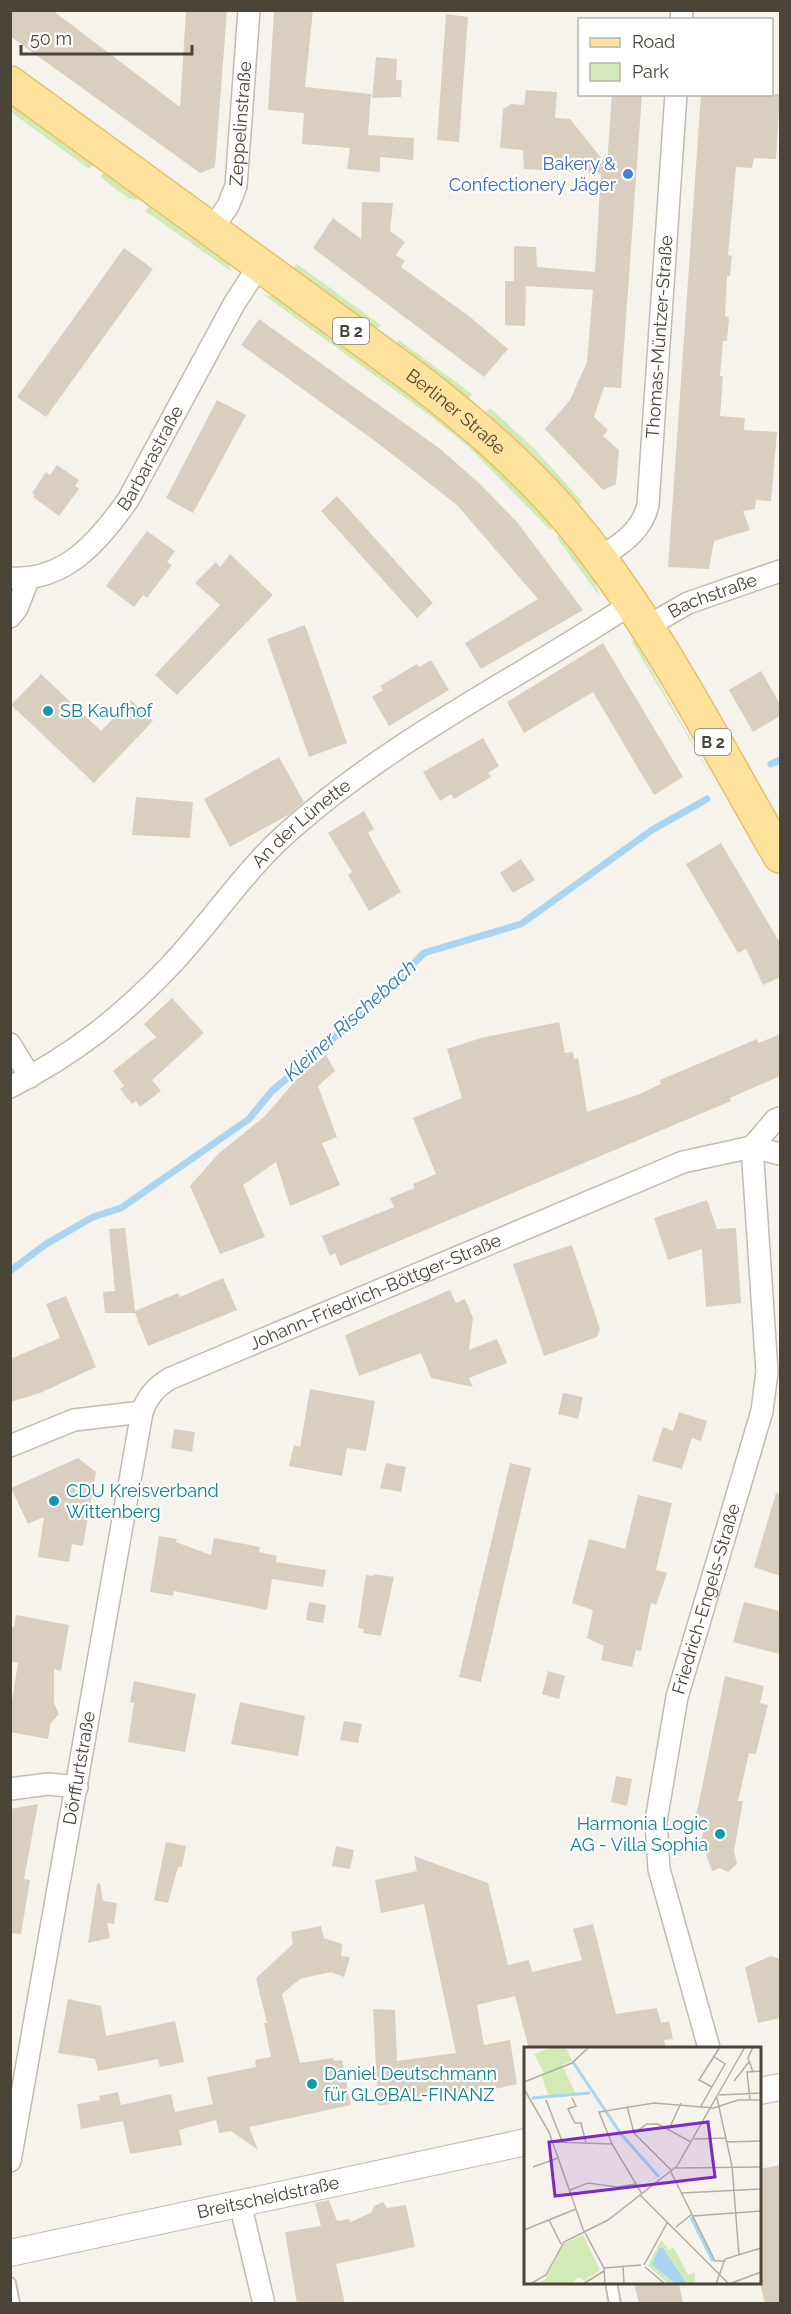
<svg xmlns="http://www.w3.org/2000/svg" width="791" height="2314" font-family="Raleway,sans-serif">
<rect width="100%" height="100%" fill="#f6f3ec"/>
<path fill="#d2eab5" d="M11,104L93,164L89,169L11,112Z
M104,172L133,192L138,200L128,198L100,177Z
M150,205L220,255L228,263L231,271L145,211Z
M297,264L381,325L377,329L293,269Z
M264,295L278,297L465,437L554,526L550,530L469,447L429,415Z
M399,340L472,394L468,399L396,344Z
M490,408L535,449L582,502L577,506L531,454L486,412Z
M561,535L593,577L600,597L557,538Z
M631,639L636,643L723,796L631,640Z"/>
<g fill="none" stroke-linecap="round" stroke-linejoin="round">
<path stroke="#a9d4f2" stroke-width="7" d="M771,764L780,760
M10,1271L46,1244L93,1217L121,1208L249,1119L271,1092L373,1004L424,953L521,924L652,830L707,799"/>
</g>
<path fill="#d8cfc1" d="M10,10H52L180,107L186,10H227L215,167L200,173L10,36Z
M274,10H313L305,87L371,94L368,135L414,138L413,160L380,157V172L347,169L350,148L302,144L304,113L268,110Z
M446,14L468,17L459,142L437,140Z
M376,57L397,59L396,80H402L401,97L372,98Z
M526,90L557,92L555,118L570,119L607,165L612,94H642L621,388L604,387L594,417L608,430L603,436L619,450L616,484L603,490L545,429L570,400L587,362L593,290L526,286L525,326L505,325V281H514V246L536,247L537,267L595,272L601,173L524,169L523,150L500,148L503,109L511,104L524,105Z
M701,94H780L776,159L754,158L752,168L736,167L728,255L732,256L730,276H727L725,316L729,317L727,341H723L720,376H723L720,416L745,418L744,430L777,432L771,501L756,500L755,509L743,511L750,530L714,541L709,569L668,567Z
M362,202L393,203L390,231L405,242L396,255L405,261L401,267L470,317L508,349L484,377L313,248L333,218L361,239Z
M124,248L153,269L46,417L17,397Z
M259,319L439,448L479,483L517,522L583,610L481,669L465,643L538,599L457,505L375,441L241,345Z
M217,400L246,415L193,513L166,498Z
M57,465L79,480L75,486L79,489L59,516L33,497L35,495L32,493L46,472L50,475Z
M337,496L433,603L417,618L321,511Z
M147,531L175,551L167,562L172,565L147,598L143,595L134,607L106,586Z
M230,554L273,595L177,695L155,675L220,605L195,583L216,562L220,567Z
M305,625L347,743L309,757L267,639Z
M603,643L683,777L654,795L593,692L524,733L507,702Z
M431,660L449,690L389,726L372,697L383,690L380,686L417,664L419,667Z
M761,671L780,704V716L753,732L729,690Z
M41,674L101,731L131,700L153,721L94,783L11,705Z
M483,738L499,766L488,773L491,777L454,799L451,794L440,801L423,772Z
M279,757L304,802L290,814L230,847L204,799Z
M136,797L193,802L190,838L132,835Z
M364,811L374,829L368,833L401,892L369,911L348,875L352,872L328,833Z
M721,843L780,943V977L763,985L746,949L738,953L686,864Z
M521,859L535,880L513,893L500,873Z
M172,998L204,1033L152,1080L161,1091L140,1107L136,1101L132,1104L120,1089L124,1086L113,1071L156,1037L144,1024Z
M559,1022L565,1053L573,1052L574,1059L578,1058L587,1112L637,1095L661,1084L660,1080L757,1039L759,1043L780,1034V1076L730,1098L731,1101L340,1266L335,1253L330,1256L322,1236L394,1207L390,1198L415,1188L413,1184L436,1174L413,1118L462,1098L447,1049L481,1038Z
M326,1055L335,1071L318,1086L337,1137L322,1143L340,1185L290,1206L276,1162L243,1185L265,1237L220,1254L190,1186L218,1154L265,1116L296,1080Z
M707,1200L717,1229L736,1228L741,1303L706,1307L702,1249L668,1260L654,1218Z
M125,1228L135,1311L178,1293L180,1297L223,1278L237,1310L148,1346L135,1313H105L103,1292L115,1291L109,1229Z
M572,1245L600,1329L597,1337L544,1356L513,1264Z
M450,1290L456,1303L465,1299L473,1318L469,1350L497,1339L507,1363L469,1378L473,1387L431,1378L421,1353L359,1376L345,1335Z
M66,1296L96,1367L40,1393L10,1402V1359L60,1338L46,1304Z
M310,1389L375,1401L366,1451L347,1448L342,1476L289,1466L294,1445L300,1447Z
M563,1393L583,1397L578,1419L558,1414Z
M679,1412L707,1421L701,1441L692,1438L682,1469L652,1461L663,1427L673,1431Z
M174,1429L195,1432L192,1452L171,1448Z
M78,1458L96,1472L83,1546L72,1544L69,1562L38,1557L44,1517L28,1524L11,1488Z
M386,1463L406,1467L401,1492L380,1488Z
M510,1463L531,1468L481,1682L459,1677Z
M776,1493L780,1494V1576L754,1567Z
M638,1495L672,1503L656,1570L667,1573L656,1605L651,1603L641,1651L636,1650L632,1667L601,1660L604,1646L587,1638L593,1610L572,1603L589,1539L625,1549Z
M159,1536L177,1539L176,1542L211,1555L214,1538L260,1547L259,1552L277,1556L276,1562L326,1570L323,1587L272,1579L267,1610L174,1591L173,1596L150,1592Z
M374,1574L394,1577L381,1636L363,1633L364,1629L358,1628L366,1575L374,1576Z
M309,1602L326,1605L323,1623L306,1620Z
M744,1602L780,1611V1654L733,1642Z
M16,1615L69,1625L61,1671L54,1669V1703L59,1714L51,1723L48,1739L10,1732V1713L18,1663L10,1661V1627H14Z
M548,1671L565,1676L559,1699L542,1694Z
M725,1676L764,1686L760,1703L768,1705L756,1754L749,1753L738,1801H743L734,1851L737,1864L728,1872L720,1868L712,1871L705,1851L699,1850L706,1818L696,1816Z
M134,1681L196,1694L185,1752L128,1742L134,1703L130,1702Z
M240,1702L305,1716L298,1756L231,1744Z
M344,1721L362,1724L358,1743L340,1740Z
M616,1776L632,1779L627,1806L611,1802Z
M38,1804L24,1879L30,1880L21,1934L10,1933V1809Z
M166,1842L186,1846L182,1867H178L168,1903L154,1900Z
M336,1846L354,1850L350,1869L332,1866Z
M414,1856L488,1883L508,1965L529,1960L532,1972L582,1960L573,1929L593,1924L616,2014L657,2008L661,2023L669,2021L673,2039L664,2040L666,2049H529L515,1996L477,2005L484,2045L510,2040L517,2084L495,2089L489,2093L467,2091L378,2106L373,2009L395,2010L397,2061L456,2053L424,1904L381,1913L375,1880L417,1871Z
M100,1883L103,1901L117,1903L114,1924L107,1923L110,1938L88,1943L97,1884Z
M321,1926L324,1938L342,1944L341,1956L350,1957L344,1977L331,1972L300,1979L282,1994L300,2063L333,2058L334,2061L342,2060L351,2105L249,2127L258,2150L231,2131L219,2133L216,2120L179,2130L182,2145L130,2154L123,2121L81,2129L77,2104L100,2100L99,2096L118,2092L121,2105L171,2094L175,2112L213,2104L207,2077L256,2067L255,2060L271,2057L264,2023H267L256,1978L293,1944L291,1932Z
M771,1956L780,1959V2018L758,2023L745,1967Z
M68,1999L101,2006L106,2036L175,2021L184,2062L160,2067L158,2059L98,2071L95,2059L58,2053Z
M780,2165V2304H765L759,2278V2169Z
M329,2200L337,2221L349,2219L351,2222L372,2212L374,2206L383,2202L387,2208L406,2205L415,2247L336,2264L345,2304H297L285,2232L321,2226L315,2203Z
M634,2283H679L683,2304H639Z"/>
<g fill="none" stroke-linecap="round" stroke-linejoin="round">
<g stroke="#c2bbae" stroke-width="14">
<path id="service" d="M611,2282L615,2304
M10,2283L14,2304"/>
</g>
<g stroke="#c2bbae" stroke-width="24">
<g id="minor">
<path d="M681,20L682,10"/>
<path id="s1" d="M212,229L228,206L236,186L249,10"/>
<path id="s2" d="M600,558C621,544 642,531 648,505L676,94"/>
<path id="s3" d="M10,578C65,582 99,541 128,500L234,304L260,264"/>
<path d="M10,617L17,608L28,580"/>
<path id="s4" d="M646,627L688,603L780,571"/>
<path d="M10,1044L30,1077"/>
<path id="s5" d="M10,1087C73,1055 120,1018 168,968C210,924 243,872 288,832C391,740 517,679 631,604"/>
<path d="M752,1147L775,1120L780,1118"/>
<path d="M10,1446L74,1420L142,1412"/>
<path d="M10,1789L48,1784L77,1787"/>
<path id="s6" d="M709,2048L659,1869L656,1821L677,1697L762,1411L767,1372L752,1147"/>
<path id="s7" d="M10,2161L142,1412C148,1396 155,1388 169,1379L683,1162L752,1147L780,1154"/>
<path d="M240,2203L264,2304"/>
</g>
</g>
<g stroke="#c2bbae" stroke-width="28">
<g id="tertiary">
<path d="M760,2091L780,2087"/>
<path id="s8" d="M10,2253L526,2142"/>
</g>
</g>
<g stroke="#e6c16a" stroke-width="36">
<g id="primary">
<path id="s9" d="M10,83L415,378C484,431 548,488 600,559C668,650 723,758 780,856"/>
</g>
</g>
<use href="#service" stroke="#fff" stroke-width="10"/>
<use href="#minor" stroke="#fff" stroke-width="21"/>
<use href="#tertiary" stroke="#fff" stroke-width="26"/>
<use href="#primary" stroke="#ffe39c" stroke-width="33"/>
</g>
<circle fill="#3f7fe0" stroke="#fff" stroke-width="2" cx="628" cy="174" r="6"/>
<g fill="#0f9aa8" stroke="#fff" stroke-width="2">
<circle cx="48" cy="711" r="6"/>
<circle cx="54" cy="1501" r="6"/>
<circle cx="720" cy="1834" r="6"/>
<circle cx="312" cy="2084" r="6"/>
</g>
<g text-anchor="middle" stroke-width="4.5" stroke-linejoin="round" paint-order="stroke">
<g fill="#fff" stroke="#817c74" stroke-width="1.5">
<rect x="333" y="318" width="36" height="26" rx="4.5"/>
<rect x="695" y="729" width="36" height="26" rx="4.5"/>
</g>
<g font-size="16" font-weight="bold" fill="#4b4439">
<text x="351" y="337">B 2</text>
<text x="713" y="748">B 2</text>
</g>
<g font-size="18" fill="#4b4439" stroke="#fff">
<text dy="6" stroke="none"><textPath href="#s1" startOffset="112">Zeppelinstraße</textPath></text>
<text dy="6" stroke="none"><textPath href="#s2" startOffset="242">Thomas-Müntzer-Straße</textPath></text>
<text dy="6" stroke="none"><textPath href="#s9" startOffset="554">Berliner Straße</textPath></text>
<text dy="6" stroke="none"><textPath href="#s3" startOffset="196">Barbarastraße</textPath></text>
<text dy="6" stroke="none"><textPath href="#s4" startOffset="74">Bachstraße</textPath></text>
<text dy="6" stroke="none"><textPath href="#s5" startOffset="396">An der Lünette</textPath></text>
<text dy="6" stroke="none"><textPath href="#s7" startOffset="1028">Johann-Friedrich-Böttger-Straße</textPath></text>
<text dy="6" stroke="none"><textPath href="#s6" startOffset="462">Friedrich-Engels-Straße</textPath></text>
<text dy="6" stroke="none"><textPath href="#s7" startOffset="399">Dörffurtstraße</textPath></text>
<text dy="6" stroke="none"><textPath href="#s8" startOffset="264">Breitscheidstraße</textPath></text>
</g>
<g font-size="18" fill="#366cbe" stroke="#fff" text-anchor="end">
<text x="616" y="170">Bakery &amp;<tspan x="616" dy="21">Confectionery Jäger</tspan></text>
</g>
<g font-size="18" fill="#0d838f" stroke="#fff" text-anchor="start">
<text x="60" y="717">SB Kaufhof</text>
<text x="66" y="1497">CDU Kreisverband<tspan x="66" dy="21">Wittenberg</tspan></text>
<text x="708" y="1830" text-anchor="end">Harmonia Logic<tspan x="708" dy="21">AG - Villa Sophia</tspan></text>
<text x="324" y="2080">Daniel Deutschmann<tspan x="324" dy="21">für GLOBAL-FINANZ</tspan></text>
</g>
<g font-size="20" font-style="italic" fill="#2e7ab2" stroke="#fff">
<text transform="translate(350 1020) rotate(-42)" y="7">Kleiner Rischebach</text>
</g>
</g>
<g transform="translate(524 2047)">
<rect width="237" height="237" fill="#f6f3ec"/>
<path d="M28,0H42L48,14L38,18L52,47L25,50L18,30L20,26L10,7ZM59,188L76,223L60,234L55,230L47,237H10L21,233L39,197ZM137,193L144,202L150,201L164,228L171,225V236L186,237H163L139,201L130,220L152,237H145L124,219Z" fill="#d2eab5"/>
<path d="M135,201H139L163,237H152L128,218Z" fill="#a9d4f2"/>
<path fill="none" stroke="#a9d4f2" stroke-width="3" d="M49,15L97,87L135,130M8,51L66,46M167,170L189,214"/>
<path fill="none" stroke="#b2ada4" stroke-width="1.5" d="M237,4V29M229,25L224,11L229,0M210,34L225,15M0,35L48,16L65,0M188,40L175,33L196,0M0,42L25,85L59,182L80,221L81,237M195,48L237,46M48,51L52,59L44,62L51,76H57L62,96M193,51L208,119L215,208M22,53L38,94M226,53L223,25L237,24M103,59L110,86L148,124M177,59L201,17L189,9M145,82L157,56M110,86L123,77H134L167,95M170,92L202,91M29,95L88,97M203,95L237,94M9,120L34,111M151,121L237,120M147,125L191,214H200M46,143L64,136L93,140L112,137M158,146L237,142M118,147L88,97L75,65L130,56L190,61L214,53H237M116,148L205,237M169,169L237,164M25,173L37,197M152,180L168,167M0,183L52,162M120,218L143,176M99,219L100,237M121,220L141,237M80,221L117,218M6,237L22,228L40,195L84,173L153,119L221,0M59,237L80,224M192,237L201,212L237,201M205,237L237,225"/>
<path fill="#7b2cbf" fill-opacity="0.15" stroke="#7b2cbf" stroke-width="3" d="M184,75L191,130L31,149L25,95Z"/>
<rect width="237" height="237" fill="none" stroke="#4b4439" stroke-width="3"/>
</g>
<rect width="791" height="2314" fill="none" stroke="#4b4439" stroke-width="24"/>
<rect x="578" y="18" width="195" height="78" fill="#ffffff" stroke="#b7b4b0" stroke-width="1.5"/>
<rect x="590" y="38" width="30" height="9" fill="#ffe39c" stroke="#b7b4b0" stroke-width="1.5"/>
<text x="632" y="48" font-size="18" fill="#4b4439">Road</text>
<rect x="590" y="63" width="30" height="18" fill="#d2eab5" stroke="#b7b4b0" stroke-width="1.5"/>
<text x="632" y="78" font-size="18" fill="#4b4439">Park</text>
<path d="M21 45v9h171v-9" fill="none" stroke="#4b4439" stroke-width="3"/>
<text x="30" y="45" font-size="18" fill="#4b4439" stroke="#ffffff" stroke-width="4.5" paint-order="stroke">50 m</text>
</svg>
